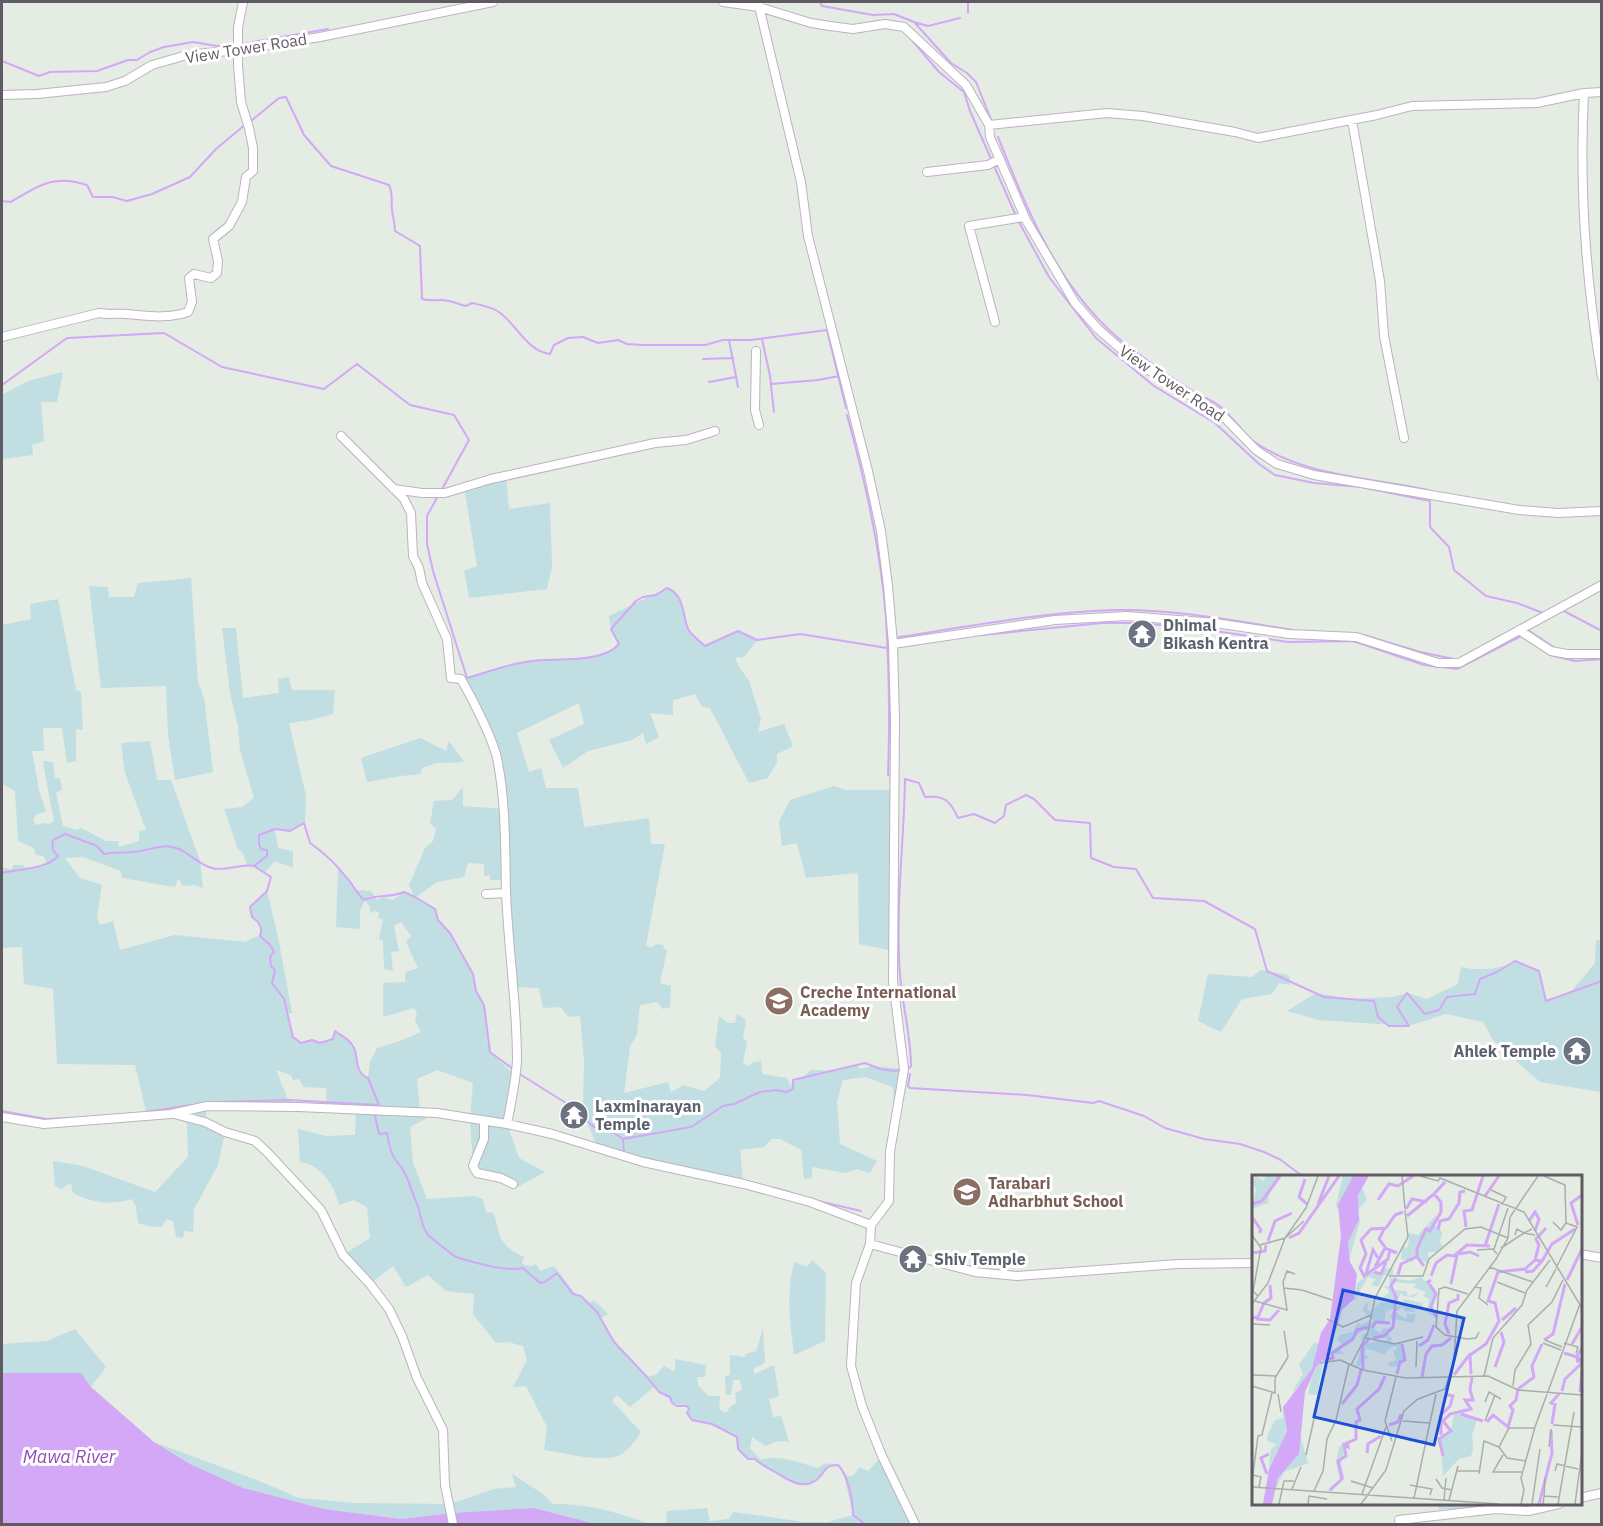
<svg xmlns="http://www.w3.org/2000/svg" width="1603" height="1526" font-family="'IBM Plex Sans',sans-serif">
<rect width="100%" height="100%" fill="#e4ece3"/>
<path fill="#c1dee2" d="M63,372L57,402H41L44,441L32,445L33,455L2,459V395L28,381Z
M506,477L509,509L550,503L552,567L547,589L469,598L464,571L477,566L464,487Z
M191,578L198,682L204,698L213,772L175,780L168,735L166,686L101,688L89,586L108,587L109,597H134L138,583Z
M667,588C685,595 682,614 689,629C692,635 700,641 705,646L738,631L757,640L744,657L735,658L739,667L749,681L761,719L758,732L784,724L793,746L777,754V762L768,778L749,783L710,708L702,707L695,694L673,700V715L650,713L659,737L646,744L643,733L632,740L588,751L563,768L549,740L584,724L579,703L517,733L529,772L541,768L546,788H578L584,827L649,818L651,844H665L646,945L651,948L656,944L664,945L663,949L667,950L660,983L671,986L670,1007L663,1009L657,1002L640,1005L637,1034L630,1047L624,1093L668,1082L671,1092L684,1085L704,1091L720,1078L721,1053L715,1046L719,1016L728,1023H735L737,1014L746,1020L743,1038L747,1042L743,1063L748,1066L753,1062L761,1061L762,1074L787,1078L790,1086C795,1078 805,1078 810,1070L837,1071L857,1065L860,1069L873,1066L904,1069L894,1129L893,1087L865,1077L843,1080L837,1102L840,1144L877,1161L870,1173L857,1169L846,1173L812,1167V1178L804,1179L801,1150L780,1139H772L764,1147L740,1150L743,1181L598,1148L583,1113L584,1059L580,1016L568,1017L561,1007L543,1008L539,988L514,987L506,880H490V875L484,876V864L468,863L464,877L437,882L416,897L435,909L438,920L450,933L473,974L476,991L484,1005L490,1052L515,1075L507,1124L519,1158L545,1172L514,1189L513,1184L488,1175L473,1166L470,1118L473,1083L437,1070L417,1079L420,1112L437,1113L410,1127L413,1163L427,1199L474,1196L483,1199L486,1212L494,1213C500,1238 500,1246 524,1257L522,1264L531,1266L536,1264L540,1271L554,1266L574,1292L588,1304L594,1300L608,1314L601,1318L614,1342L647,1377L656,1375L664,1366L675,1372V1359L706,1365L705,1377H697L698,1386L709,1396H720L719,1409L726,1413L731,1406L736,1403L735,1393L742,1390L740,1380H733L731,1395H726L725,1376L730,1375V1355L745,1357L746,1354L756,1351L763,1329L765,1363L753,1369L755,1374L774,1365L779,1396L769,1399L773,1417L781,1416L789,1442L778,1441L766,1446L752,1437L750,1448L761,1460C777,1454 801,1463 817,1468L826,1463L833,1465C821,1469 822,1479 812,1482C783,1492 769,1459 748,1459L738,1449L737,1437L712,1424L692,1420L687,1413L689,1409L687,1406L672,1403C669,1395 660,1393 655,1386L630,1407L617,1395L612,1401L641,1432C635,1441 626,1455 614,1457C594,1461 564,1453 544,1450L547,1427L526,1386L513,1387L527,1360L523,1346L508,1342L496,1343L473,1314L474,1294L446,1291L428,1275L406,1287L393,1266L370,1284L343,1255L370,1238L367,1207L353,1200L339,1205C334,1185 322,1165 300,1162L298,1129L326,1136L355,1135L356,1110L327,1108L326,1088L303,1087L300,1079L293,1080L291,1075L276,1070L288,1100L298,1107L207,1106L205,1122L225,1132L218,1165L194,1209L193,1232L184,1231L183,1238L176,1237L173,1221L166,1219L162,1227L147,1226L138,1223L136,1207L132,1199C111,1205 92,1203 73,1193L71,1183L61,1189L55,1186L53,1161L83,1166L155,1192L188,1157L187,1123L164,1114L147,1115L135,1065L57,1064L53,989L24,984L22,947L2,948V867L11,870L14,865H23L26,869L48,864L43,856L36,855L34,848L18,841L15,791L2,784V625L31,619L30,604L58,599L76,690L81,692L83,730L76,729V761L67,763L62,728H43L44,751H32L39,790L46,811L36,815L33,821L36,825L44,823L49,824L53,822L54,816L52,812L43,761L53,762L55,778H60L62,790L56,793L63,826L77,830L81,828L106,841H118L119,847L139,841V831L146,830L125,773L121,743L150,741L157,780H171L200,861L203,888L195,885L183,886L178,878L175,887L122,878L121,871L83,857L65,858L80,878L102,885L97,917L100,925L113,921L120,950L175,935L245,942L260,935C263,927 259,922 252,917L250,907L267,891L278,937L292,1013H288L293,1037L301,1043L312,1040L320,1043L333,1039L335,1031C342,1036 351,1040 354,1047C359,1059 354,1072 368,1077L370,1062L377,1048L400,1041L421,1032L415,1020L417,1013L414,1008L383,1017V983L405,982V972L418,968L406,942L411,936L401,922L394,926L399,951L391,952L393,971L384,969L383,941L379,939L383,919L378,918L379,912L373,911L370,914V907L365,900L360,911V929L336,927L338,868L357,890L371,891L377,900L382,897L393,900L404,892L414,896L409,885L425,848L433,841L436,829L430,823L434,801L452,800L463,787V806L504,809L497,758L461,679C482,673 503,666 524,662C549,656 602,666 619,644L611,629L609,616Z
M222,628H236L243,698L279,693L278,679L289,677L292,690H335L333,714L311,720L289,723L306,796L305,822L290,831L275,829L278,848L293,851V868L275,861L265,872L254,866L247,865L243,853L238,849L224,809L242,807L254,798L240,750L238,727L230,693Z
M420,738L446,751L449,741L464,762L437,763L422,768L421,774L401,776L367,782L361,758Z
M834,786L846,790H895L894,951L859,944L858,873L806,878L797,843L782,846L779,822L790,800Z
M1596,940L1602,941L1601,1092L1540,1082L1493,1040L1483,1022L1446,1014L1408,1026L1319,1020L1287,1011L1316,993L1351,999L1392,997L1407,993L1427,999L1458,984L1461,967C1477,971 1500,970 1515,961L1539,971L1546,1000L1571,992L1595,963Z
M1261,970L1289,975L1290,985L1279,983L1272,994L1242,999L1221,1032L1198,1021L1208,974L1252,977Z
M812,1260L826,1273L825,1341L794,1355C790,1320 786,1297 794,1262L807,1267Z
M75,1329L106,1367L91,1387L81,1373H2V1344L47,1341Z
M154,1442L257,1480L299,1498L355,1503L450,1504L494,1489L516,1487L512,1474L543,1494L553,1504C587,1503 618,1513 651,1524H596L534,1508L451,1513L401,1519L324,1509L243,1488L190,1464Z
M882,1456L912,1524H666L667,1511L707,1508L710,1521L729,1519L733,1512L804,1522H828L853,1515L843,1470L847,1476H853L859,1467L868,1471Z
M1440,1504H1544L1505,1507L1492,1505H1484L1480,1510L1438,1509Z"/>
<path fill="#d3a8f7" d="M2,1373H81L91,1387L154,1442L190,1464L243,1488L324,1509L401,1519L451,1513L534,1508L596,1524H2Z"/>
<g fill="none" stroke-linecap="round" stroke-linejoin="round">
<path stroke="#d3a8f7" stroke-width="2" d="M820,2L822,6L873,15L894,14L914,22L951,63L967,73L976,82L992,122
M1299,2H1314
M968,13V2
M914,22L928,26L960,18
M911,39L939,72L964,92L970,111L1016,216
M241,44L328,29
M2,61L39,76L50,72L97,71L128,60H137L150,52L164,47L193,42L217,46L235,45
M251,121L279,98L286,97L304,135L331,166L389,185C394,195 390,205 393,216C394,221 395,225 395,231L420,246L422,299C429,301 433,300 441,300C450,300 458,304 466,306L472,303C481,305 492,307 499,312C517,325 527,351 550,354L554,345L568,338L583,337L598,343L618,340L627,344L643,345H705L723,340H751L827,330L846,408
M998,137C1028,212 1061,295 1128,346C1149,362 1173,379 1196,393C1205,398 1216,402 1223,409C1231,417 1238,425 1245,433
M2,201L11,202C39,185 54,174 87,185L93,197H112L127,201L152,194L190,177L216,149L246,124
M1019,222L1049,277L1096,338L1154,386L1215,423L1259,464L1275,475L1314,483L1361,487L1430,501V527L1449,547L1454,570L1486,596L1517,603L1543,613
M762,339L770,376L774,412
M729,340L738,387
M703,359L733,358
M709,382L736,377
M771,384L818,380L839,376
M2,385L67,338L164,333L222,367L324,389L357,364L410,405L454,415L469,440L441,491
M847,415C865,480 881,551 886,618C889,670 890,723 888,775L891,776
M1253,441C1304,477 1369,477 1428,490
M438,496L427,516V544L433,571L467,678C487,672 506,665 525,662C549,657 602,665 619,644L611,629L636,601L643,597L656,595L667,588C685,595 682,614 688,629C691,635 700,641 705,646L738,631L757,640L800,634L887,648
M1562,610L1602,631
M1528,630L1555,648
M982,635L1102,623H1136L1195,628L1288,642L1353,641L1424,665L1457,669L1521,636L1525,639
M1364,635L1420,652L1454,659
M899,637C971,626 1044,612 1116,610C1172,609 1237,621 1292,630
M1550,655L1575,661L1602,659
M2,873C19,869 47,869 58,856C52,851 52,847 53,840L65,834L97,846L104,854C114,852 123,853 133,852C149,851 163,842 179,849C190,854 200,865 212,868C226,872 240,863 254,866L267,856V850L261,849L259,844V835L275,829L290,831L304,823L310,843C323,852 336,864 346,877C353,884 356,893 364,900C377,894 391,898 404,892L415,897L435,909L438,920L450,933L473,974L476,991L484,1005L490,1052L513,1069
M909,1068L911,1066C911,1035 902,1005 900,974C895,910 904,844 905,779L919,783L925,797C944,795 950,800 958,818L974,814L995,823L1004,816L1006,805L1026,795L1034,799L1055,820L1090,823L1091,858L1114,867L1136,869L1153,898L1204,901L1255,929L1267,971L1324,997L1374,1001L1378,1017L1389,1026H1409L1397,1007L1407,993L1425,1014L1439,1010L1447,997L1475,994L1480,979L1497,972L1515,961L1539,971L1546,1001L1602,981
M518,1073L566,1103L594,1127L608,1129L623,1139L691,1127L723,1106L734,1104L760,1092L776,1090L786,1092L793,1089V1080L865,1063L880,1069L895,1071L901,1070
M910,1074L908,1086L910,1088L1027,1095L1093,1103L1099,1101L1144,1116L1165,1128L1204,1139L1240,1144L1264,1152L1281,1160L1302,1176
M216,1102L288,1100L379,1105L368,1078C354,1072 359,1059 354,1048C351,1040 342,1036 335,1031L333,1039L320,1043L312,1040L301,1043L293,1037L284,999L272,983L275,970L271,966L270,957L274,952L270,945L260,936C263,927 259,922 252,917L250,907L267,891L271,877L254,866
M2,1111L46,1119L73,1118
M145,1112L192,1105
M375,1116L379,1134L387,1133C388,1138 389,1145 391,1151C393,1158 399,1164 403,1170C409,1180 412,1193 417,1204C421,1214 421,1226 428,1235C430,1237 454,1256 456,1257C472,1262 507,1272 523,1268L540,1283L545,1282L557,1273L573,1294L581,1296L597,1312L614,1342L647,1377L659,1392L670,1397L672,1403L677,1406H687L689,1409L687,1413L692,1420L712,1424L737,1437L738,1449L748,1459H755C761,1465 768,1468 775,1472C787,1479 801,1490 815,1481C826,1474 822,1465 838,1465C848,1475 853,1501 853,1515L865,1524
M623,1139L624,1154
M775,1188L790,1192
M818,1201L861,1211"/>
<g stroke="#bab5bc" stroke-width="10">
<path id="minor" d="M723,2L759,7L811,23L830,26L853,29L885,24L904,27L966,85L989,125L990,137L1026,220L1075,303L1098,329L1137,363L1222,415L1256,450L1277,464L1314,475L1519,510L1558,513L1602,511
M758,2L801,182L808,236L868,471L881,531L888,586L893,644L895,720L893,981L904,1069L890,1152L889,1201L871,1225L870,1244L856,1283L851,1366L862,1406L882,1456L915,1524
M1584,93C1579,188 1586,283 1602,377
M2,95L37,94L106,87L125,81L152,65L187,55L238,50L320,37L493,2
M1352,120L1380,281L1384,336L1404,438
M989,125L1107,113L1143,116L1235,132L1258,138L1377,115L1412,106L1537,103L1584,93L1602,92
M927,172L988,165L1000,159
M995,322L969,226L1024,217
M2,337L99,313C109,315 117,313 127,314C149,316 167,319 188,312L192,302L189,278L194,274L211,278L217,273L218,261L213,239L229,226L242,202L246,177L253,171V148L249,128L241,102L238,65V27L243,2
M756,351L755,410L759,425
M341,436L404,499L411,513L413,556L419,568L422,583L447,639L451,678L461,679C472,698 492,737 497,758C506,802 505,846 506,891C508,947 517,1003 517,1060C516,1081 511,1103 507,1124
M394,489L422,493H445L491,479L655,443L686,440L715,431
M1519,630L1551,651L1567,654H1602
M893,644L1055,620L1127,616L1215,623L1289,634L1356,637L1438,663H1459L1602,585
M486,894L506,893
M174,1114L205,1122L225,1132L255,1141L267,1152L321,1210L343,1255L370,1284L389,1309L402,1336L417,1378L443,1430L445,1485L453,1524
M2,1117L44,1124L171,1114L207,1106L298,1107L437,1113L507,1124L552,1134L643,1162L744,1184L810,1202L871,1225
M484,1121V1139L473,1166L477,1173L501,1178L513,1184
M870,1244L975,1272L1017,1276L1178,1264L1254,1263
M1580,1254L1602,1258
M1580,1498L1602,1493
M1399,1520L1496,1509L1528,1511L1559,1504"/>
</g>
<use href="#minor" stroke="#fff" stroke-width="8"/>
</g>
<defs>
<g id="temple-disc" transform="scale(1.5)"><circle r="9.5" fill="#6b7280" stroke="#fff"/><path d="M0-6L5-2H3V0L6.5 2.5H4V6H1.5V3h-3V6H-4V2.5H-6.5L-3 0V-2H-5Z" fill="#fff"/></g>
<g id="school-disc" transform="scale(1.5)"><circle r="9.5" fill="#8d6e63" stroke="#fff"/><path d="M0-5L7-2L0 1L-7-2ZM-4 1L0 2.5L4 1V4Q0 6-4 4Z" fill="#fff"/></g>
</defs>
<g fill-rule="evenodd">
<use href="#temple-disc" x="1142" y="634"/>
<use href="#school-disc" x="779" y="1001"/>
<use href="#temple-disc" x="1577" y="1051"/>
<use href="#temple-disc" x="574" y="1115"/>
<use href="#school-disc" x="967" y="1192"/>
<use href="#temple-disc" x="913" y="1259"/>
</g>
<g text-anchor="middle" stroke-width="6" stroke-linejoin="round" paint-order="stroke">
<g font-size="16" fill="#605b62" stroke="#fff">
<text transform="translate(246 48) rotate(-9)" y="6">View Tower Road</text>
<text transform="translate(1172 383) rotate(34)" y="6">View Tower Road</text>
</g>
<g font-size="16" font-weight="bold" fill="#5b616d" stroke="#fff" text-anchor="start">
<text x="1163" y="631">Dhimal<tspan x="1163" dy="18">Bikash Kentra</tspan></text>
<text x="1556" y="1057" text-anchor="end">Ahlek Temple</text>
<text x="595" y="1112">Laxminarayan<tspan x="595" dy="18">Temple</tspan></text>
<text x="934" y="1265">Shiv Temple</text>
</g>
<g font-size="16" font-weight="bold" fill="#785e54" stroke="#fff" text-anchor="start">
<text x="800" y="998">Creche International<tspan x="800" dy="18">Academy</tspan></text>
<text x="988" y="1189">Tarabari<tspan x="988" dy="18">Adharbhut School</tspan></text>
</g>
<g font-size="18" font-style="italic" fill="#8f4db8" stroke="#fff">
<text x="69" y="1463">Mawa River</text>
</g>
</g>
<g transform="translate(1252 1175)">
<rect width="330" height="330" fill="#e4ece3"/>
<path d="M4,1L11,6L14,1H29L17,19L16,28L0,34L4,14L0,8ZM91,1H101L86,34L84,31ZM109,10L115,25L106,34L108,46L98,82L96,67L107,45L104,25ZM184,40L183,50L190,57L188,67L191,71L184,77H176L177,89L160,80L161,87L149,84L150,71L155,73L157,65L156,58L166,60ZM131,93L141,94V100L137,101L134,95L135,101L132,100L126,112L119,109L124,104L116,102L102,126L105,109L119,96L130,101ZM135,102L158,106L169,102L185,117L179,132L181,141L175,137L177,124L171,121L174,117L161,112L166,109L141,107L140,115L154,116L156,121L167,118L161,122L152,121L149,118L143,131L161,129L151,127L152,124L171,128L170,132L162,131L163,137L152,136L151,132L143,137L154,144L155,139H164L162,148L138,143L142,133L134,136L133,145L136,148L124,147L120,152L128,158L132,153L137,154L133,158L140,163L139,168L150,167L153,185L147,191L138,192L136,188L144,185L141,174L145,176L144,171L136,174L133,180L114,173L113,179L118,183L113,184L111,195V190L104,191L110,169L135,165L133,160L109,165L110,159L119,158L112,155L91,169L88,175L93,179H83V176L81,182L80,178L90,169L85,165L87,160L101,157L106,147L109,150L117,146V151L121,146L110,135L117,126L115,134L119,137L127,128L136,127L129,123L136,119L137,115L132,112L137,111L138,104ZM95,129L79,167L76,183L80,184L71,188L65,220L56,219L60,201ZM62,168L67,169L60,194L51,207L40,217L51,199L47,190ZM31,232L35,256L17,293L19,274L25,269L15,266L16,259L23,245L31,243ZM211,238L225,245L220,260L221,274L219,281L207,284L191,301L188,264L198,259L202,240ZM48,260L56,288L32,297L23,315L26,303L47,279ZM95,265L89,288L92,303L79,316L76,315L88,304L84,288L87,272Z" fill="#c1dee2"/>
<path d="M101,1H117L106,20L107,45L96,67L98,87L105,99L102,124L90,135L76,179L64,192L53,217L47,279L26,303L20,329H11L17,294L35,256L31,232L60,194L69,158L78,144L89,61L86,30Z" fill="#d3a8f7"/>
<path fill="none" stroke="#d3a8f7" stroke-width="3" d="M53,4L47,22L55,29M233,21L247,1M126,25L137,9L146,11L161,1M0,29L10,26L28,1M66,29L77,1M154,34L160,24L175,27M155,41L182,19M0,42L9,55L7,58M277,46L283,37L287,44L283,56M326,50L319,28L330,20M214,52L212,36L220,35L231,1M132,54L127,64L133,72M186,55L188,46L197,44L207,28L208,17L213,16M37,63L47,58L87,1M16,66L23,46L40,38M233,71L247,29M0,78L13,76L14,70M145,78L138,75L136,84L112,101L108,93L114,79L109,65L119,54L134,53L143,40L151,37M206,79L218,77L227,81M283,85L287,70L284,64L294,53M172,91L165,82V74L174,54L178,56L189,37V27L182,19L193,7M123,92L133,73L137,75M122,97L129,99L134,87M273,97L281,96L290,86M114,99L121,75L126,83M146,100L149,89L164,82M179,101L184,88L195,80L202,81L215,70L238,71M179,105L176,107L184,119L179,132L184,142M315,105L330,74M199,109L205,80M0,143L6,142L12,128L19,123L18,110M4,144L18,145L27,135M250,145L264,133M120,153L124,147L138,148M197,159L193,149L197,128L206,124V119M121,163L132,161L141,152L144,122L139,111L144,103M292,165L301,159L313,109M320,169L330,152M167,171L176,165L182,150M330,173L325,181L330,188M312,178L325,182L326,188M71,185L81,183L80,178L101,164L105,155L116,152M243,192L252,167L249,157M111,194L110,171L117,164M145,199L148,187L153,185L150,169M219,199L218,180L234,169L247,146L243,128L236,126L246,97L273,94L283,85L290,86L300,69L323,54M202,200L218,179M170,202L174,179L180,171L190,170L199,163M310,216L313,204L330,188M328,217L330,197M90,229L105,210L109,195M209,239L231,246M235,247L241,240L256,252L261,235L258,231L264,225L266,214L282,202L280,191L290,169M300,249L303,229L299,228L307,219M42,250L45,222M137,250L146,247L149,239M189,260V240L198,231L201,221L193,219M115,278L116,269L129,261M191,281L187,264L199,256L191,246L198,239L219,234L213,225H221L218,215L220,202M15,299L9,283L17,279M78,315L90,304L86,286L94,281L92,270L96,272L95,268L104,264V247L108,245L105,234L127,214L133,201M287,329L300,278L299,255"/>
<path fill="none" stroke="#abaeab" stroke-width="1.5" d="M150,1L153,34M168,1L186,6L188,3L272,37L330,133M292,1L313,10L314,48L325,52L304,93M239,15L254,22L250,30M301,47L309,55L314,48M0,60L9,73L1,116L6,121M263,60L265,54L272,58L280,54M8,70L33,63L52,46M249,73L272,58L283,60M242,74L256,33M225,75L241,74L245,79M237,92L281,107M137,101H171L177,84L213,54L229,52L256,63M245,107L273,118M222,112L229,113L227,123L236,130M294,112L304,94M32,113L50,115L80,125M216,119L193,112L187,114L184,152L193,160L215,164L224,163L227,157M3,126L35,135L31,107L35,96L43,99M0,129L16,108L33,63L54,33L66,1M75,144L91,152L119,140M0,149L18,150M114,163L143,169L171,162M293,165L310,172M291,168L309,175M312,168L326,172L324,178M68,188L88,185L111,195L154,203L236,201L266,215L330,220M99,190L116,157L123,123L156,62L153,35M164,192L165,166M0,200L24,201M232,201L241,163L270,130L275,115L298,85M0,211L23,218V203L36,182L32,156M261,211L263,195L279,169L276,150L300,127L311,105M26,219L29,237M233,227L237,217L249,224M151,246L177,248M233,246L243,220M301,250L330,252M151,263L175,267M140,266L133,246L144,202M297,272L299,254M54,280L66,226M251,280L241,297H270M274,286L255,283L247,272L257,253H283M204,296H227M303,296L305,289L326,294M227,299L232,266L247,272M1,300L9,302L7,312M184,304L190,313L200,315M0,306L6,261L10,260L20,218M99,306L121,313M158,310L180,314L178,320M0,312L247,329M40,314L49,292M62,316L71,296L75,264L84,245L97,189M110,319L134,252M292,321L293,303M162,323L184,219M192,325L194,303M197,325L206,291M27,329L32,306H42M56,329L57,321L75,324M109,329L134,295L152,236L166,224L193,214L202,186L205,136L244,84L256,63L258,42L286,1M269,329L272,315L269,303L283,252L328,129M280,329L288,274M291,329L292,321L306,322M306,329L322,237M323,329L330,277"/>
<path fill="#1d4ed8" fill-opacity="0.15" stroke="#1d4ed8" stroke-width="3" d="M91,115L212,143L182,270L62,242Z"/>
<rect width="330" height="330" fill="none" stroke="#605b62" stroke-width="3"/>
</g>
<rect width="1603" height="1526" fill="none" stroke="#605b62" stroke-width="6"/>
</svg>
